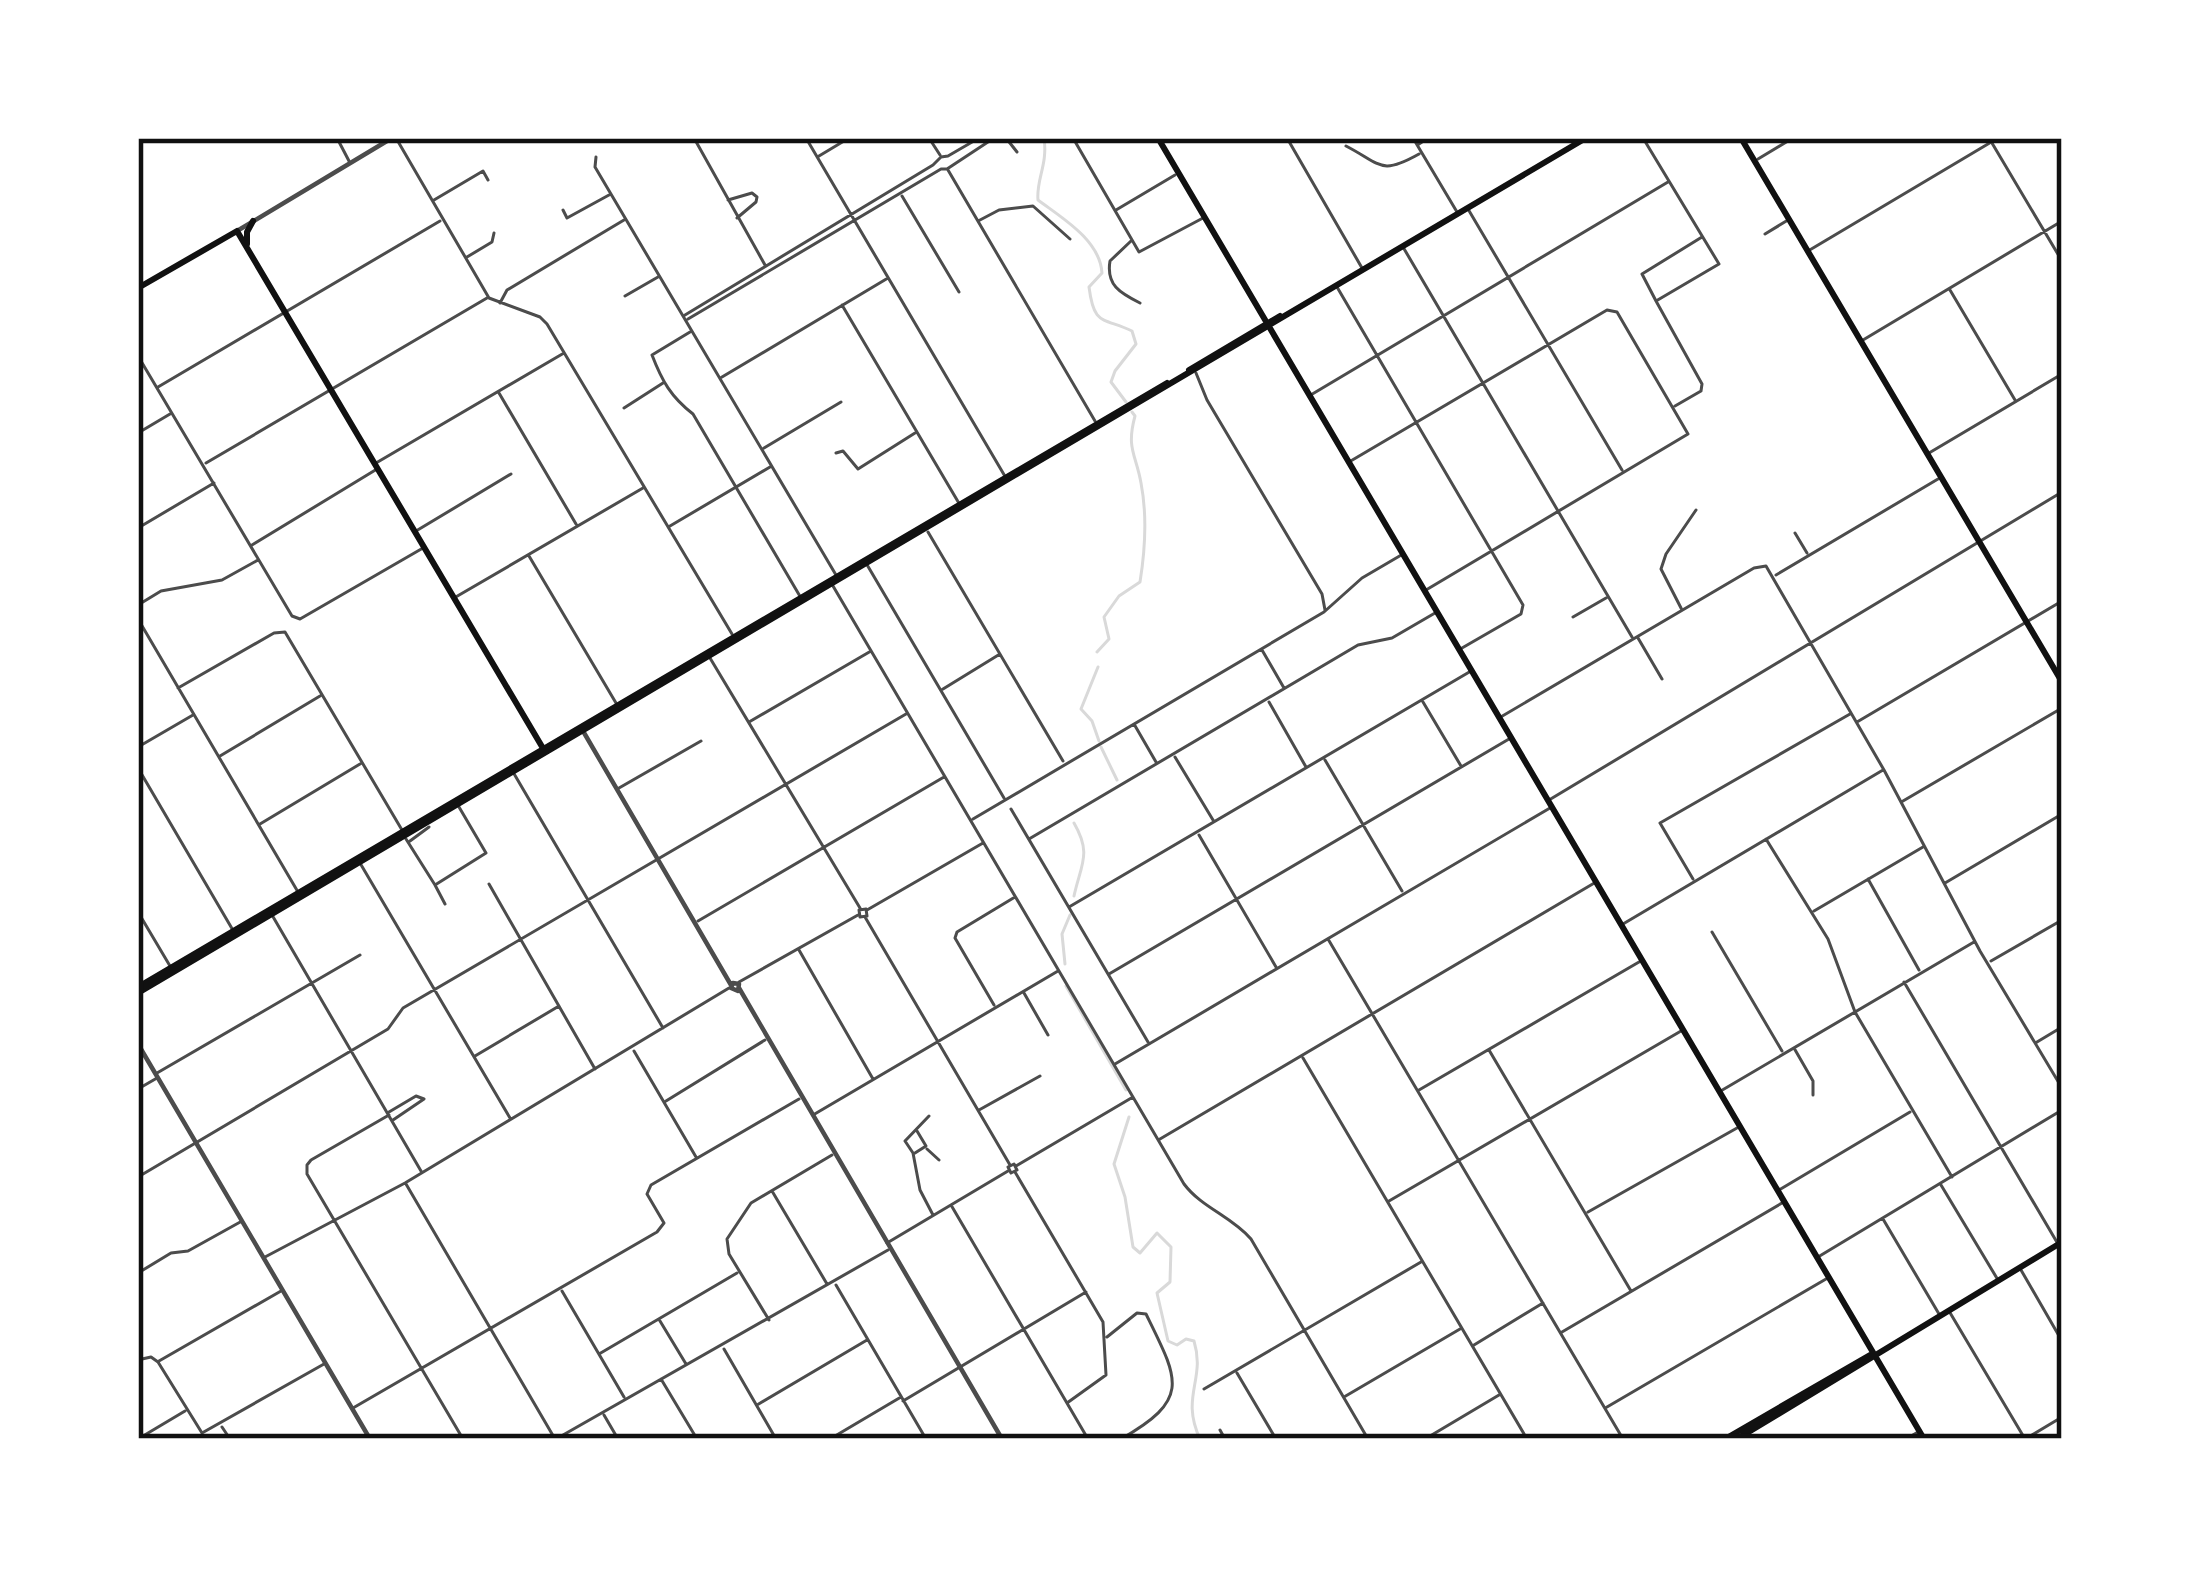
<svg xmlns="http://www.w3.org/2000/svg" width="2200" height="1577" font-family="Roboto,sans-serif">
<rect width="100%" height="100%" fill="#fff"/>
<g fill="none" stroke-linecap="round" stroke-linejoin="round">
<path stroke="#d9d9d9" stroke-width="3" d="M1044,138C1048,165 1036,179 1038,200C1062,218 1100,240 1102,273L1089,287C1094,326 1102,317 1132,331L1136,344L1115,371L1111,382L1126,402
M1097,652L1109,639L1104,617L1119,596L1140,582C1145,551 1147,514 1141,483C1136,454 1126,449 1135,416L1132,412
M1098,667L1081,709L1092,721L1099,741
M1101,747L1117,780
M1074,896C1081,864 1092,854 1074,823
M1065,964L1062,934L1070,915
M1066,986L1126,1090
M1129,1117L1114,1164L1125,1197L1133,1247L1140,1253L1157,1233L1171,1247L1170,1282L1157,1293L1168,1341L1177,1345L1186,1339L1194,1341C1206,1380 1180,1396 1200,1439"/>
<path stroke="#4c4c4c" stroke-width="3" d="M337,138L349,161
M396,138L489,298L540,317L547,324L732,634
M694,138L765,265
M806,138L1006,478
M929,138L940,155
M1006,138L1017,152
M1073,138L1139,252L1203,218
M1287,138L1362,268
M1413,138L1457,212
M1643,138L1719,264L1656,301L1642,274L1702,237
M1989,138L2062,261
M633,140L636,138
M1419,144L1428,138
M1346,146C1381,164 1380,176 1419,154
M819,156L849,138
M596,157L595,167L836,575
M1758,159L1793,138
M948,170L1095,421
M902,196L959,292
M434,200L483,171L488,180
M728,200L752,193L757,197L756,202L737,218
M1468,209L1622,470
M563,210L567,218L609,195
M1116,210L1175,175
M980,220L999,210L1033,206L1070,239
M1765,234L1788,220
M1131,241L1110,261C1106,285 1120,293 1140,303
M1403,247L1632,637
M1808,251L1998,138
M467,257L492,242L494,233
M1337,287L1523,605L1521,614L1462,648
M1950,290L2015,400
M625,296L658,277
M1656,301L1702,384L1701,391L1675,406
M500,303L507,290L624,220
M842,305L960,505
M685,315L933,165L941,157L948,156L979,138
M688,319L941,169H947L994,138
M690,332L652,355C662,381 671,397 693,414L801,598
M1863,340L2062,221
M138,356L292,616L300,619L423,548
M1196,373L1207,400L1322,594L1325,610
M722,377L888,278
M158,387L440,221
M499,393L576,524
M1309,396L1668,182
M624,408L663,383
M138,433L170,414
M764,448L841,402
M836,453L843,451L858,469L915,433
M1929,453L2062,374
M1349,462L1607,310L1617,312L1688,434L1426,590
M206,463L487,298
M376,463L564,353
M670,526L770,467
M138,528L214,483
M416,531L511,474
M928,532L1063,761
M1795,533L1807,553
M252,545L377,469
M529,556L616,703
M866,563L1004,798
M1776,575L1938,479
M833,586L1184,1184C1202,1208 1231,1216 1251,1239L1368,1439
M454,598L643,488
M138,605L161,591L222,580L258,560
M1681,608L1661,569L1666,554L1696,510
M1573,617L1606,598
M138,619L298,892
M1638,638L1662,679
M1262,650L1284,688
M710,658L860,908
M178,688L274,633L285,632L402,830
M943,689L1000,654
M1269,702L1306,767
M1423,702L1461,766
M1499,718L1754,568L1766,566L1884,770L1980,951L2062,1088
M749,722L871,651
M1857,722L2062,601
M1134,724L1156,762
M138,747L193,715
M220,756L320,696
M1175,757L1213,820
M1325,760L1402,891
M138,768L234,932
M513,772L663,1028
M619,788L701,741
M1549,800L2062,492
M1903,801L2062,708
M1011,809L1148,1042
M973,819L1324,612L1362,578L1403,554
M260,824L360,764
M1199,835L1276,967
M406,839L435,885L486,853L459,807
M1029,839L1358,645L1392,638L1435,613
M1766,839L1828,939L1855,1012L1952,1177
M410,841L429,827
M360,863L510,1118
M1693,879L1660,823L1850,714
M1868,879L1919,970
M1945,883L2062,814
M489,884L595,1069
M435,885L445,904
M1069,907L1471,671
M866,909L867,916L860,917L859,910Z
M867,910L983,843
M1814,911L1923,847
M138,912L170,966
M272,915L421,1171
M865,917L1010,1165
M698,921L944,777
M1623,924L1883,770
M1712,932L1782,1051
M1328,939L1623,1439
M799,950L873,1079
M1991,961L2062,920
M1109,974L1509,739
M739,982L858,915
M1904,982L2058,1244
M1024,993L1048,1035
M994,1005L955,938L957,932L1015,897
M2037,1042L2062,1027
M1794,1048L1813,1081V1095
M1489,1050L1631,1291
M634,1051L696,1157
M475,1056L559,1006
M1303,1058L1527,1439
M1115,1064L1550,808
M157,1073L360,955
M138,1089L157,1078
M1419,1090L1639,962
M1719,1092L1974,942
M666,1101L765,1040
M979,1110L1040,1076
M389,1112L416,1096L424,1099L393,1120
M389,1115L311,1160L307,1165V1174L463,1439
M813,1115L1058,971
M929,1116L905,1141L913,1153L920,1190L933,1215
M1160,1139L1596,882
M927,1149L939,1160
M915,1153L926,1146L917,1131
M1014,1164L1017,1170L1011,1173L1008,1167Z
M1016,1166L1133,1097
M1015,1172L1103,1322L1106,1375L1067,1403
M138,1177L388,1029L403,1008L906,714
M406,1184L555,1439
M1941,1185L1998,1280
M1779,1190L1910,1112
M772,1191L827,1284
M1389,1201L1681,1031
M951,1205L1088,1439
M1588,1212L1737,1128
M1883,1219L1939,1314
M887,1243L1008,1171
M265,1257L405,1183L729,988
M1818,1257L2062,1110
M2021,1270L2062,1341
M138,1273L171,1253L188,1251L242,1221
M836,1285L926,1439
M562,1291L624,1397
M1949,1311L2025,1439
M769,1320L729,1254L727,1239L751,1203L832,1155
M660,1321L686,1364
M1562,1332L1782,1203
M1107,1337L1137,1313L1146,1314C1179,1381 1191,1399 1121,1439
M1474,1345L1543,1303
M724,1349L776,1439
M138,1352L142,1359L151,1357L158,1362L202,1433L324,1364
M599,1354L737,1273
M159,1361L281,1291
M1237,1373L1276,1439
M661,1379L697,1439
M1204,1389L1421,1262
M1344,1397L1460,1329
M903,1401L1086,1292
M757,1405L867,1340
M1607,1407L1826,1279
M353,1408L657,1232L664,1223L647,1194L651,1185L799,1099
M604,1415L618,1439
M222,1427L230,1439
M1220,1430L1225,1439
M2027,1438L2062,1417
M138,1439L185,1411
M556,1439L888,1250
M830,1439L901,1397
M1425,1439L1499,1395
M1906,1439L1918,1432"/>
<path stroke="#4c4c4c" stroke-width="4.5" d="M237,231L392,138
M583,731L731,985
M733,983L739,984L738,991L731,988Z
M739,988L1002,1439
M138,1044L370,1439"/>
<path stroke="#111" stroke-width="6" d="M1158,138L1924,1439
M1741,138L2062,682
M247,244V232L253,221
M138,288L237,231L544,750
M1189,370L1280,316
M138,987L1167,383
M138,993L1586,138
M1725,1439L1870,1355
M1737,1439L2062,1242"/>
</g>
<rect width="2200" height="1577" fill="none" stroke="#ffffff" stroke-width="282"/>
<rect x="141" y="141" width="1918" height="1295" fill="none" stroke="#111" stroke-width="4.5"/>
</svg>
